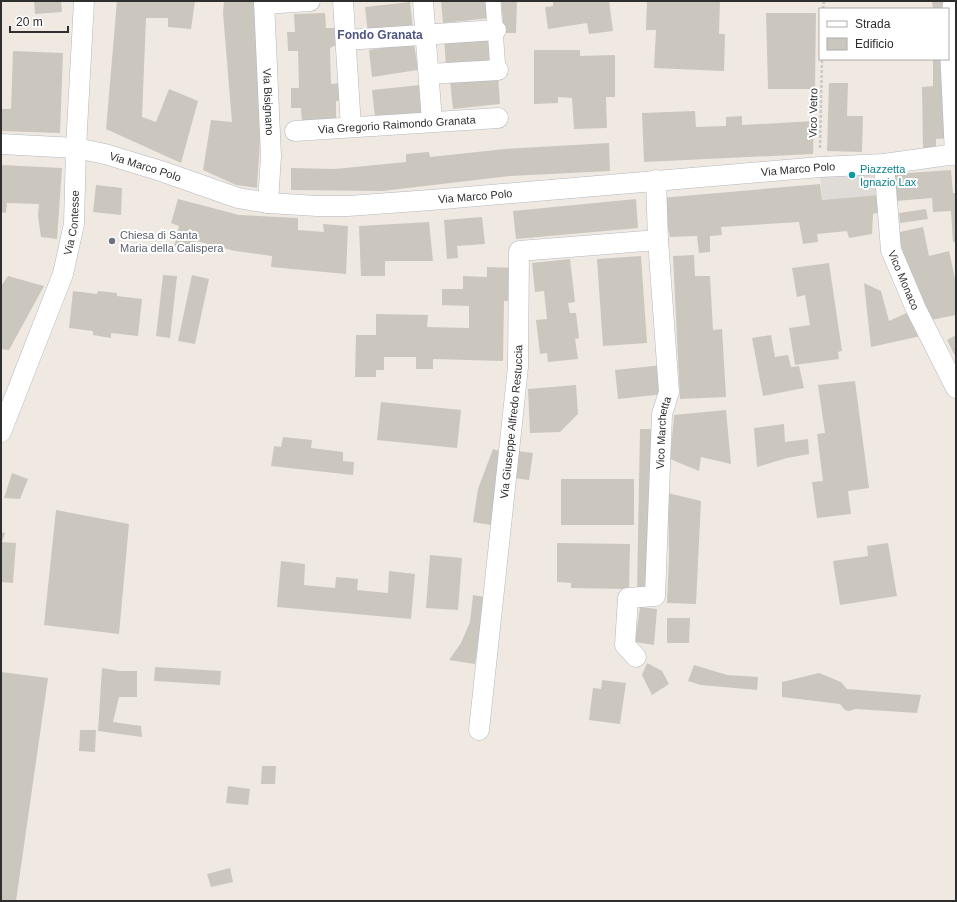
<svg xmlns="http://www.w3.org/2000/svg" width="957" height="902" font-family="Helvetica,sans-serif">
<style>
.plaza{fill:#dfdcd8}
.building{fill:#cbc7bf}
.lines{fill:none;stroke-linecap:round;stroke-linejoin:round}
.pedestrian-casing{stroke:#b4b7c1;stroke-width:16}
.minor-casing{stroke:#b4b7c1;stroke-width:21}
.path{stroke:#c9c9c9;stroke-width:2.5;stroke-dasharray:3 2;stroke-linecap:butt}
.pedestrian{stroke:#fff;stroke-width:15}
.minor{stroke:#fff;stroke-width:20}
.culture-dot{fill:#0f9aa8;stroke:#fff;stroke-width:1.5}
.worship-dot{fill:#6b7280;stroke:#fff;stroke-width:1.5}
.labels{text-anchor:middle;stroke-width:4;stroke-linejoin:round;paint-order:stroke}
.street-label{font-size:11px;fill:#2e2e2e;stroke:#fff}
.culture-label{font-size:11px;fill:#0d838f;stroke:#fff;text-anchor:start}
.worship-label{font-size:11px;fill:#5b616d;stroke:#fff;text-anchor:start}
.neighbourhood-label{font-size:12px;font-weight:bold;fill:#4d5680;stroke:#fff}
</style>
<rect width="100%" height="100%" fill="#efe9e1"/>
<path class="plaza" d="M 884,164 L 887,195 L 822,200 L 820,167 Z"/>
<path class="building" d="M 34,1 L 61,1 L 62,12 L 35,14 Z
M 117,1 L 195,1 L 191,29 L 168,27 L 168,18 L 146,18 L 142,117 L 156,122 L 169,89 L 198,101 L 181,163 L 106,129 Z
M 224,1 L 257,1 L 261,124 L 257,188 L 236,185 L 203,170 L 211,120 L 232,122 L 223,13 Z
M 441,1 L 488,1 L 490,18 L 443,23 Z
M 501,1 L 517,1 L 516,33 L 504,33 Z
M 553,1 L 609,1 L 613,31 L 589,34 L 587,23 L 548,29 L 545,7 L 553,6 Z
M 647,1 L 720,1 L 719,34 L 725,34 L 724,71 L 654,68 L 656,30 L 646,30 Z
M 932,1 L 948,1 L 947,9 L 933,9 Z
M 410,2 L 413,29 L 368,34 L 365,7 Z
M 325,13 L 326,28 L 335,28 L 336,45 L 330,48 L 331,84 L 341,83 L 342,101 L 336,101 L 336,122 L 302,123 L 301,108 L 291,108 L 291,88 L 299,88 L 298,51 L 288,51 L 287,32 L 295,32 L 294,14 Z
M 766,13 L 816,13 L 815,89 L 768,89 Z
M 492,36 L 494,62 L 446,66 L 444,39 Z
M 414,43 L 418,70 L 372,77 L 369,50 Z
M 534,50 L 580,50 L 580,56 L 615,55 L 615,97 L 606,97 L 607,128 L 574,129 L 572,98 L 558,97 L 558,103 L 534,104 Z
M 13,51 L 63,53 L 60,133 L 1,131 L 1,109 L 11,109 Z
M 933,59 L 944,59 L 951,138 L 936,139 L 936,148 L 923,149 L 922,87 L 933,86 Z
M 498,76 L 500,104 L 453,109 L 450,81 Z
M 829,83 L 848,83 L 847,116 L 863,116 L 862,152 L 827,151 Z
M 420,85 L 423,113 L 375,117 L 372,90 Z
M 695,111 L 696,127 L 726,126 L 726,117 L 742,116 L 742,125 L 814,121 L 813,154 L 644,162 L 642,113 Z
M 609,143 L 610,171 L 511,176 L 382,191 L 291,190 L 291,168 L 335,169 L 406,162 L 406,154 L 429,152 L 430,157 L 505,149 Z
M 1,165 L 62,168 L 57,239 L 41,237 L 38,216 L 39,204 L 7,203 L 6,213 L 1,212 Z
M 951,170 L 953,193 L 956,193 L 956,242 L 953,242 L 951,211 L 933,212 L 932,198 L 896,201 L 894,174 Z
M 820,184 L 822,200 L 880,195 L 883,211 L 873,214 L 872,234 L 849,238 L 847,231 L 817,234 L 818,242 L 803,244 L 799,222 L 721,227 L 722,235 L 710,236 L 710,252 L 699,253 L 697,236 L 670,237 L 660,198 Z
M 96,185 L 122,188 L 121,215 L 93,212 Z
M 178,199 L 239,215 L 298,218 L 298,230 L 324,232 L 323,224 L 348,226 L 346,274 L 271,267 L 272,256 L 235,251 L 196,241 L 194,251 L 174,247 L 179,226 L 171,223 Z
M 636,199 L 638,228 L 516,239 L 513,211 Z
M 926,209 L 928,219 L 900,223 L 899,213 Z
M 482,217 L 485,244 L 457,246 L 458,258 L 447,259 L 444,220 Z
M 429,222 L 433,261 L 385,261 L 385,276 L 361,276 L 359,226 Z
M 923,227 L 929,256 L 949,251 L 956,283 L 956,315 L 931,320 L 895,233 Z
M 694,255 L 695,276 L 710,276 L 713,330 L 722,329 L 726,397 L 680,399 L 673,256 Z
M 641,256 L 647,343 L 603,346 L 597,259 Z
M 570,259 L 575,302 L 568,303 L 570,313 L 576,313 L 579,338 L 575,339 L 578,359 L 548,362 L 547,353 L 540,354 L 536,320 L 547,319 L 544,291 L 535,292 L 532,263 Z
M 829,263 L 842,351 L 838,352 L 839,359 L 795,365 L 789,328 L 810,325 L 805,295 L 797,297 L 792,268 Z
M 487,267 L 515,268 L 514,301 L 504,301 L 503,361 L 433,359 L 433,369 L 416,369 L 416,357 L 384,357 L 384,370 L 376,370 L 376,377 L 355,377 L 356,335 L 376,335 L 376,314 L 428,315 L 427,327 L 469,328 L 469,306 L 442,305 L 442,289 L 463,289 L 463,276 L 487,277 Z
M 163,275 L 177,276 L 170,338 L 156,336 Z
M 192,275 L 209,279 L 195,344 L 178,341 Z
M 8,276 L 44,286 L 9,350 L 1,349 L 1,286 Z
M 864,283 L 881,291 L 889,321 L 909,312 L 921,336 L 871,347 Z
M 73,291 L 97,294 L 98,291 L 117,293 L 117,296 L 142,299 L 138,336 L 111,333 L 111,338 L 93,335 L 93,331 L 69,328 Z
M 771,335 L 775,357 L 788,355 L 791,367 L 799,366 L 804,388 L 763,396 L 752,338 Z
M 956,335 L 956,358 L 947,340 Z
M 663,365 L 664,394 L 618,399 L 615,370 Z
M 855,381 L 869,488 L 848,491 L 851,514 L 817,518 L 812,482 L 823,481 L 817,434 L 825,433 L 818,385 Z
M 576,385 L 578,414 L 560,432 L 530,433 L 528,389 Z
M 381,402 L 461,410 L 457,448 L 377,440 Z
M 726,410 L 731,464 L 701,457 L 699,471 L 670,459 L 674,415 Z
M 784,424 L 785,442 L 808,439 L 809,454 L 787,458 L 757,467 L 754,428 Z
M 640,429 L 659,429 L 654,592 L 637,592 Z
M 283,437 L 312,440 L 311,448 L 343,452 L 343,461 L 354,462 L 353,475 L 271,466 L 274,446 L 281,447 Z
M 493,449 L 505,453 L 491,525 L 473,522 L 478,489 Z
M 518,451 L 533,453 L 529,480 L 514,478 Z
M 12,473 L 28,479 L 20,499 L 4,498 Z
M 561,479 L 634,479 L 634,525 L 561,525 Z
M 668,493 L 701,501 L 696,604 L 667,603 L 669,556 Z
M 56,510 L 129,524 L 119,634 L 44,625 Z
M 1,532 L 5,533 L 2,542 L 16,543 L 13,583 L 1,582 Z
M 557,543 L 630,544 L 629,589 L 571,588 L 571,583 L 557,582 Z
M 888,543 L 897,596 L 840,605 L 833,561 L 868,556 L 867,546 Z
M 430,555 L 462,558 L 458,610 L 426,608 Z
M 281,561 L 305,564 L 304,585 L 335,588 L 336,577 L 358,579 L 357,590 L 388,593 L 389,571 L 415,574 L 411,619 L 277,607 Z
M 473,595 L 485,597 L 475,664 L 449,660 L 461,643 L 470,622 Z
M 640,607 L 657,609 L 654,645 L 635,642 Z
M 667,618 L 690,618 L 689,643 L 667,643 Z
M 647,663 L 662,671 L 669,684 L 652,695 L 642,675 Z
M 694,665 L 727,675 L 758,677 L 757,690 L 701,685 L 688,681 Z
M 155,667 L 221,671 L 220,685 L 154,681 Z
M 102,668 L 119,671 L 137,671 L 137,697 L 119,697 L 113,722 L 141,726 L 142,737 L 98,731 Z
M 1,672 L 48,678 L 16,901 L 1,901 Z
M 819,673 L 841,682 L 847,689 L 921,695 L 917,713 L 856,709 L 849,711 L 845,710 L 840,704 L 782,697 L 782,682 Z
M 602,680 L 626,683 L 620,724 L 589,720 L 593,688 L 601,689 Z
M 80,730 L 96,730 L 95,752 L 79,751 Z
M 262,766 L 276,766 L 275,784 L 261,784 Z
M 228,786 L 250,789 L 248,805 L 226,803 Z
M 230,868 L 233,882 L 211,887 L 207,874 Z"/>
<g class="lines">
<g class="pedestrian-casing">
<path id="pedestrian" d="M 493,1 L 498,70"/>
</g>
<g class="minor-casing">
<g id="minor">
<path id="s1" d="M 264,1 L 271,156 L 268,203"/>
<path d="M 343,1 L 351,127"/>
<path d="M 423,1 L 432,122"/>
<path d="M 953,1 L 950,49 L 955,155"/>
<path d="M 264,4 L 310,1"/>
<path d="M 346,40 L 496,30"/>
<path d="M 429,74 L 498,70"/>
<path id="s2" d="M 295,131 L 498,118"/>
<path id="s3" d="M 1,144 L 76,148 L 105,154 L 161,171 L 238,198 L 268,203 L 317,206 L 348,206 L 431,200 L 820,167 L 884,164 L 956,154"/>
<path id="s4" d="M 884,164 L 891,250 L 916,309 L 956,388"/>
<path id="s5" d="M 1,432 L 63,274 L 74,224 L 76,148 L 84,1"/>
<path id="s6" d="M 636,657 L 625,645 L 628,598 L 655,596 L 662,414 L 669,392 L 658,240 L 656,180"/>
<path id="s7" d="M 479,730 L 518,367 L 519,251 L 658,240"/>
</g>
</g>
<path class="path" d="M 823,9 L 824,1
M 820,148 L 822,59"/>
<use href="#pedestrian" class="pedestrian"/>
<use href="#minor" class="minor"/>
</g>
<circle class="culture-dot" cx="852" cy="175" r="4"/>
<circle class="worship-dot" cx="112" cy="241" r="4"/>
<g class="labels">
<g class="street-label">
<text dy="4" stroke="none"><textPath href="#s1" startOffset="101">Via Bisignano</textPath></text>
<text transform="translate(813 113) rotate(-89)" y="4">Vico Vetro</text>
<text dy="4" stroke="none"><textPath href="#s2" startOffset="102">Via Gregorio Raimondo Granata</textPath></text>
<text dy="4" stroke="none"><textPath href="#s3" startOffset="147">Via Marco Polo</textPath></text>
<text dy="4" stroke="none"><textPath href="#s3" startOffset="807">Via Marco Polo</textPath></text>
<text dy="4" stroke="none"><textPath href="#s3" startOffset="483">Via Marco Polo</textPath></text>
<text dy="4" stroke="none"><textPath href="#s5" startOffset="222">Via Contesse</textPath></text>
<text dy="4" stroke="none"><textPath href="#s4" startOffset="119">Vico Monaco</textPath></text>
<text dy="4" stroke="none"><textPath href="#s7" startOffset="310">Via Giuseppe Alfredo Restuccia</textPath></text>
<text dy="4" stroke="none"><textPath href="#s6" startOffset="254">Vico Marchetta</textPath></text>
</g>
<g class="culture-label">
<text x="860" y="173">Piazzetta<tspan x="860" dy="13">Ignazio Lax</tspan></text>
</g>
<g class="worship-label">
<text x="120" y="239">Chiesa di Santa<tspan x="120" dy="13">Maria della Calispera</tspan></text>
</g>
<g class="neighbourhood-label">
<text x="380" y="39">Fondo Granata</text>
</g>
</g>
<rect width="957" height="902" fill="none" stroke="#2e2e2e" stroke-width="4"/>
<rect x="819" y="8" width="130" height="52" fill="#ffffff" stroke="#ababab"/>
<rect x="827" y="21" width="20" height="6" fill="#ffffff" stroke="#ababab"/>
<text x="855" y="28" font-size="12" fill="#2e2e2e">Strada</text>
<rect x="827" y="38" width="20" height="12" fill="#cbc7bf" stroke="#ababab"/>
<text x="855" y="48" font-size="12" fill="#2e2e2e">Edificio</text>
<path d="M10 26v6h58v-6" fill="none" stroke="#2e2e2e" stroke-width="2"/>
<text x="16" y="26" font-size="12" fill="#2e2e2e" stroke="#ffffff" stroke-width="3" paint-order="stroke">20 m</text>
</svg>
